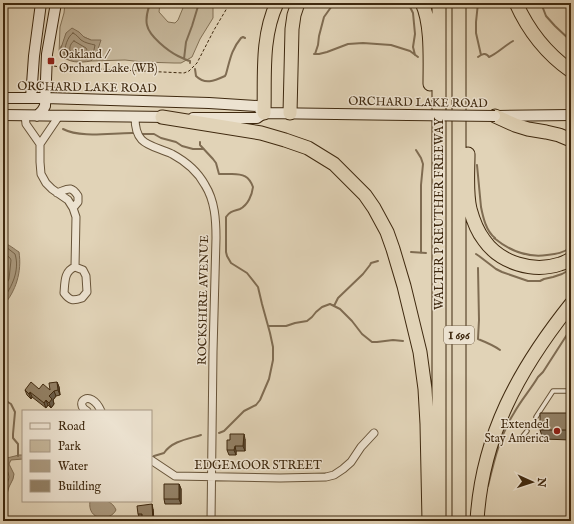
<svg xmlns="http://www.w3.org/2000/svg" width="574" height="524" font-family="'IM FELL English',serif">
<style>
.green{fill:#c5b69a;stroke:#827054}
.water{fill:#aa997e;stroke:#7f6c52}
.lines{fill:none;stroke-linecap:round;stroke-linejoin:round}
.shore{stroke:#746146;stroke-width:1}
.stream{stroke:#7f6c52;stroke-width:2}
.lane-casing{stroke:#685439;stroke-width:5.5}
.street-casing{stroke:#685439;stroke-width:9}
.secondary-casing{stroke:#3f290f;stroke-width:12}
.highway-casing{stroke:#3f290f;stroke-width:15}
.path{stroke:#3f290f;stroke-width:1;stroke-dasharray:3 2;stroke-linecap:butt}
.lane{stroke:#ece2d0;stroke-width:3.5}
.street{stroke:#ece2d0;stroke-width:7}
.secondary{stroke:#ece2d0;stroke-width:10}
.highway{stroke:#e1d3b7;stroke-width:13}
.secondary-bridge-casing{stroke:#3f290f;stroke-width:12;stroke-linecap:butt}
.secondary-bridge{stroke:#ece2d0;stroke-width:10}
.wall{fill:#7e6f58;stroke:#3f290f}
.shaded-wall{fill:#675a47;stroke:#3f290f}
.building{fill:#938166;stroke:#3f290f}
.poi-dot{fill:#8f2418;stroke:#ece2d0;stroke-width:1.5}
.labels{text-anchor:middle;stroke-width:3;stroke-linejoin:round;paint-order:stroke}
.shield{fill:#ece2d0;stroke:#736049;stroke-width:1}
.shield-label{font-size:11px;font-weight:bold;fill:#3f290f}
.poi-label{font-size:12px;fill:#3f290f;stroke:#ece2d0;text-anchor:start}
.street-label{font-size:12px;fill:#3f290f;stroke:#ece2d0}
</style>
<rect width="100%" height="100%" fill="#e1d3b7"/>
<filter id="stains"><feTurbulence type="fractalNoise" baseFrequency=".005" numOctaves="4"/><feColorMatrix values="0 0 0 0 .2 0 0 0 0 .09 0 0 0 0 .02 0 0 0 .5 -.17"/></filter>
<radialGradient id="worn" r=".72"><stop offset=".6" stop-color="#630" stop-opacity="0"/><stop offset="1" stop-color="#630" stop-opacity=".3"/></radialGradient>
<path class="green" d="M 65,3 L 160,3 L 159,12 L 168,22 L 175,23 L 178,20 L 185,3 L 213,3 L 213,18 L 200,39 L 192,57 L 181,63 L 174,63 L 143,62 L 125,60 L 91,61 L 98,52 L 91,40 L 84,37 L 79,32 L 61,46 L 59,54 L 60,27 L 64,13 Z"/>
<path class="water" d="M 72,28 L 79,32 L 84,37 L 91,40 L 101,40 L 97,52 L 91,61 C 80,63 68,63 59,54 L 66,33 Z
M 3,243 C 9,244 14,249 19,252 C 22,272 16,291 3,306 Z
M 19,455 L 23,455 L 23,459 L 11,460 L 9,464 L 14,474 L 13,479 L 9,487 L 3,508 C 3,502 2,494 4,489 C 5,484 9,482 9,477 C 9,471 4,468 4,462 L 7,458 Z
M 90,501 C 101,501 111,498 116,510 C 110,522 87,521 90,501 Z"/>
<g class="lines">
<path class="shore" d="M 73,33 C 77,35 78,37 81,40 C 85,43 91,44 95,45 L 94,50 L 88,57 C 80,59 72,58 64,54 C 65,47 67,37 73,33 Z
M 74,41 L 86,48 L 87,50 L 86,52 L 81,53 L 70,51 C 69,48 71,42 74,41 Z
M 3,247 L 6,247 L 15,254 C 20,270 12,287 3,299
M 3,252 L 10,258 L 11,260 L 9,279 L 3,290"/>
<path class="stream" d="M 150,3 C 148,10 145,17 147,25 C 149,36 168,51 178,56 C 182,58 186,60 190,61 L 190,63
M 408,3 L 413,13 L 415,34 L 413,47 L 415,55
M 478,3 L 476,22 L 476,33 L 481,55
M 541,3 L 546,16 L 555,26 L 571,41
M 314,54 L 319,54 L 327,52 L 348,44 L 363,43 L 391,45 L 410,51 L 418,57
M 315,54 L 318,45 L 319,36 L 324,17 L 334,3
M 478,57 C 482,54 486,52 489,57 C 498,53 504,46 513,41
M 184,59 L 186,42 L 192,26 L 199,3
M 195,69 L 196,76 C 205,85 214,81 225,76 L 226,74 C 230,60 231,50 241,38 L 243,37 L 245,38
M 63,129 C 82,139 115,132 136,133
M 140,134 L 154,134 L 161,138 L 176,142 L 182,146 L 193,149 L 204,149
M 200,142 L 200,145 L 213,159 L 216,163 L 219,174 C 224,174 228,174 232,174 C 243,174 249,176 253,187 C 252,195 248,205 240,209 C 234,211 230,211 226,217 L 226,252 L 227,256 L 231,263 L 247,273 L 258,287 L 262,304 L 270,333 L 273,347 L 273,360 L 269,379 L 260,400 L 256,405 L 244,411 L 224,431 L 219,433
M 416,150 L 421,158 L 423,164 L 421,185 L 421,253
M 477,165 L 481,207 C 483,217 486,231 495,238 L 494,238 C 510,251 527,258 547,255 C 556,254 564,253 571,247
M 411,252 L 426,253
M 476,254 L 479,256 L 496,269 L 502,272 L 528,281 L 540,281 L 544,279 L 553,277 L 562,274 L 571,269
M 478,268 L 479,320 L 478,339
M 334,306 L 338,298 L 363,274 L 370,265 L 371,263 L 378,261
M 269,326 L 286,326 L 295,323 L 307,321 L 312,317 L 316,312 L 322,307 L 330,304 L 340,309 L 352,321 L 362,334 L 372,342 L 377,342 L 393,340 L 403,341
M 478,339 C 483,341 496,347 500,350
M 3,399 L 11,404 L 15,412 L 13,434 L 13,438 L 18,444 L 18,456
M 154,456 L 164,453 C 172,441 188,439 201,435
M 488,486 C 494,461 500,435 514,413 C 521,400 531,389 538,377 L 543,372 L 570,330"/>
<g class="lane-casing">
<path id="lane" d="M 536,417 L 553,391 L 571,391
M 523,436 L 527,431"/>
</g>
<g class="street-casing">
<path id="street" d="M 25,115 L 26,124 L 40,144
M 59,116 L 40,144 L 40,162 L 41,174 L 46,183 L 52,189 L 68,200 L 73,208 L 76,217 L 75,267 C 64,271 65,282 64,293 C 70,301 73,301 82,298 L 87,292 L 86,276 L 83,270 L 75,267
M 135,117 C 135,146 150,144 172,154 C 185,161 198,172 205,185 C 215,201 216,220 216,238 L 213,352 L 211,521
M 57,193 C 68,189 71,185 78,196 L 78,202 L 73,208
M 87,411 C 73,404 90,387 101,411
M 151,460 L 175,476 L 280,478 L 326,477 L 334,475 L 343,469 L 351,462 L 361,447 L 374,433"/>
</g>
<g class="secondary-casing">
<path id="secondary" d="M 3,98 L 45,98 L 209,103 L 257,106 L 264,113
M 31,98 L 34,56 L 41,3
M 3,115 L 169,117
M 37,116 L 42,111 L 45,106 L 47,54 L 56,3
M 497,116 L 571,115
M 193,118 L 257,118 L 264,113 L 408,115"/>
</g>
<g class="highway-casing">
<path id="highway" d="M 422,3 C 432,24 430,60 430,84
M 439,3 L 439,521
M 459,3 L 459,521
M 516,3 C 528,30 547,54 571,71
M 264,113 C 265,76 261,37 277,3
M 290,113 L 292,29 L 294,15 L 298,3
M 495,116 L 515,125 L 528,129 L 546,132 L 559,135 L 571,140
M 162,117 L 261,133 L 285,140 L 308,148 L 334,164 L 365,195 L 374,208 L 387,232 L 393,249 L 404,286 L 420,352 L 425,389 L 427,424 L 429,521
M 468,154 C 468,172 466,192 470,209 C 473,220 477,231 484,240 C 500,263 533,273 560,264 C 564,263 567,261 571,259
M 477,521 C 482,436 519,369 571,304"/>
</g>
<path class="path" d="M 54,66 L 71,69 L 78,68 L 184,73 L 189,71 L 197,63 L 214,30 L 230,3
M 54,87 L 62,90"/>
<use href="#lane" class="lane"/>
<use href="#street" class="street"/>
<use href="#secondary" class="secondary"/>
<use href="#highway" class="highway"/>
<g class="secondary-bridge-casing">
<path id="secondary-bridge" d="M 408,115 L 495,116"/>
</g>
<use href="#secondary-bridge" class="secondary-bridge"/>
</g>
<path class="wall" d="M 57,382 L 59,387 L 60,395 L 56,396 L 53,400 L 54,404 L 51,408 L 48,405 L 46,408 L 32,397 L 31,399 L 27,395 L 25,390 L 50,390 Z
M 571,413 L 571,440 L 543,439 L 540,430 Z
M 245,439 L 245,451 L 236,451 L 236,455 L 229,455 L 227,450 Z
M 179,484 L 181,489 L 181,504 L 165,504 L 164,499 Z
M 153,509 L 154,521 L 142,521 L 142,519 L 140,519 L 138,514 Z"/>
<path class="shaded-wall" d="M 57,382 L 59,387 L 60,395 L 58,390 Z
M 54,391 L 56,396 L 53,400 L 54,404 L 51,408 L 49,403 L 49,396 Z
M 30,392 L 32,397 L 31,399 L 29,394 Z
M 46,400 L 48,405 L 46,408 L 44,403 Z
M 244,434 L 245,439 L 245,451 L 243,446 Z
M 235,446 L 236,451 L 236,455 L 234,450 Z
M 179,484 L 181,489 L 181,504 L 179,499 Z
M 152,504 L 153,509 L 154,521 L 153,521 Z"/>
<path class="building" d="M 31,382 L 39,389 L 43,384 L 50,390 L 49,383 L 57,382 L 58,390 L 54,391 L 49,396 L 52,399 L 49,403 L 46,400 L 44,403 L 30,392 L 29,394 L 25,390 Z
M 540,413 L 571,413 L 571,430 L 540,430 Z
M 230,434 L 244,434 L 243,446 L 235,446 L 234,450 L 227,450 L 227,440 L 230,440 Z
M 164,484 L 179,484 L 179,499 L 164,499 Z
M 152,504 L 153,521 L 142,521 L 142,514 L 138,514 L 137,506 Z"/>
<g class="poi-dot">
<rect x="47" y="57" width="8" height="8" rx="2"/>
<circle cx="557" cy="431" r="4"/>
</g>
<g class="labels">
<rect class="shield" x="444" y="326" width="30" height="18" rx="3"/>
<g class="shield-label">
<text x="459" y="339">I 696</text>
</g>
<g class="poi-label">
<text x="59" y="58">Oakland /<tspan x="59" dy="14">Orchard Lake (WB)</tspan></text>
<text x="549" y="428" text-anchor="end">Extended<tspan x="549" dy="14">Stay America</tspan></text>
</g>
<g class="street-label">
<text transform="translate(87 87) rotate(1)" y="4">ORCHARD LAKE ROAD</text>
<text transform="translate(418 102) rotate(1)" y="4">ORCHARD LAKE ROAD</text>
<text transform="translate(439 214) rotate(-90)" y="4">WALTER P REUTHER FREEWAY</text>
<text transform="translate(203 300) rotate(-89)" y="4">ROCKSHIRE AVENUE</text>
<text x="258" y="469">EDGEMOOR STREET</text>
</g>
</g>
<rect width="574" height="524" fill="none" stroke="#e1d3b7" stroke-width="16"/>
<rect x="4" y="4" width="566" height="516" fill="none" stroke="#3f290f" stroke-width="2"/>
<rect x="8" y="8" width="558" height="508" fill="none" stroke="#3f290f"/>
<rect x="22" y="410" width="130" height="92" fill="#ece2d0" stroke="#a79883"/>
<rect x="30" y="423" width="20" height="6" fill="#ece2d0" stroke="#a79883"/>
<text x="58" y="430" font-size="12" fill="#3f290f">Road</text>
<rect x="30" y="440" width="20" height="12" fill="#c5b69a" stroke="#a79883"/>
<text x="58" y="450" font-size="12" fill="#3f290f">Park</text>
<rect x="30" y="460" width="20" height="12" fill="#aa997e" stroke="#a79883"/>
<text x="58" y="470" font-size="12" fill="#3f290f">Water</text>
<rect x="30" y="480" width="20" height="12" fill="#938166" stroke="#a79883"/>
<text x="58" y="490" font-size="12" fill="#3f290f">Building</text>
<g transform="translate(532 482) rotate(93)" stroke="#ece2d0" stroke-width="3" paint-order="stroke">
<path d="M0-3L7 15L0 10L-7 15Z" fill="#3f290f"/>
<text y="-6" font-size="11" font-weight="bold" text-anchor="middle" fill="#3f290f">N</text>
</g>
<rect width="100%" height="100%" filter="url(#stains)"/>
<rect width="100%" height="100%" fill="url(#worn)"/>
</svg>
